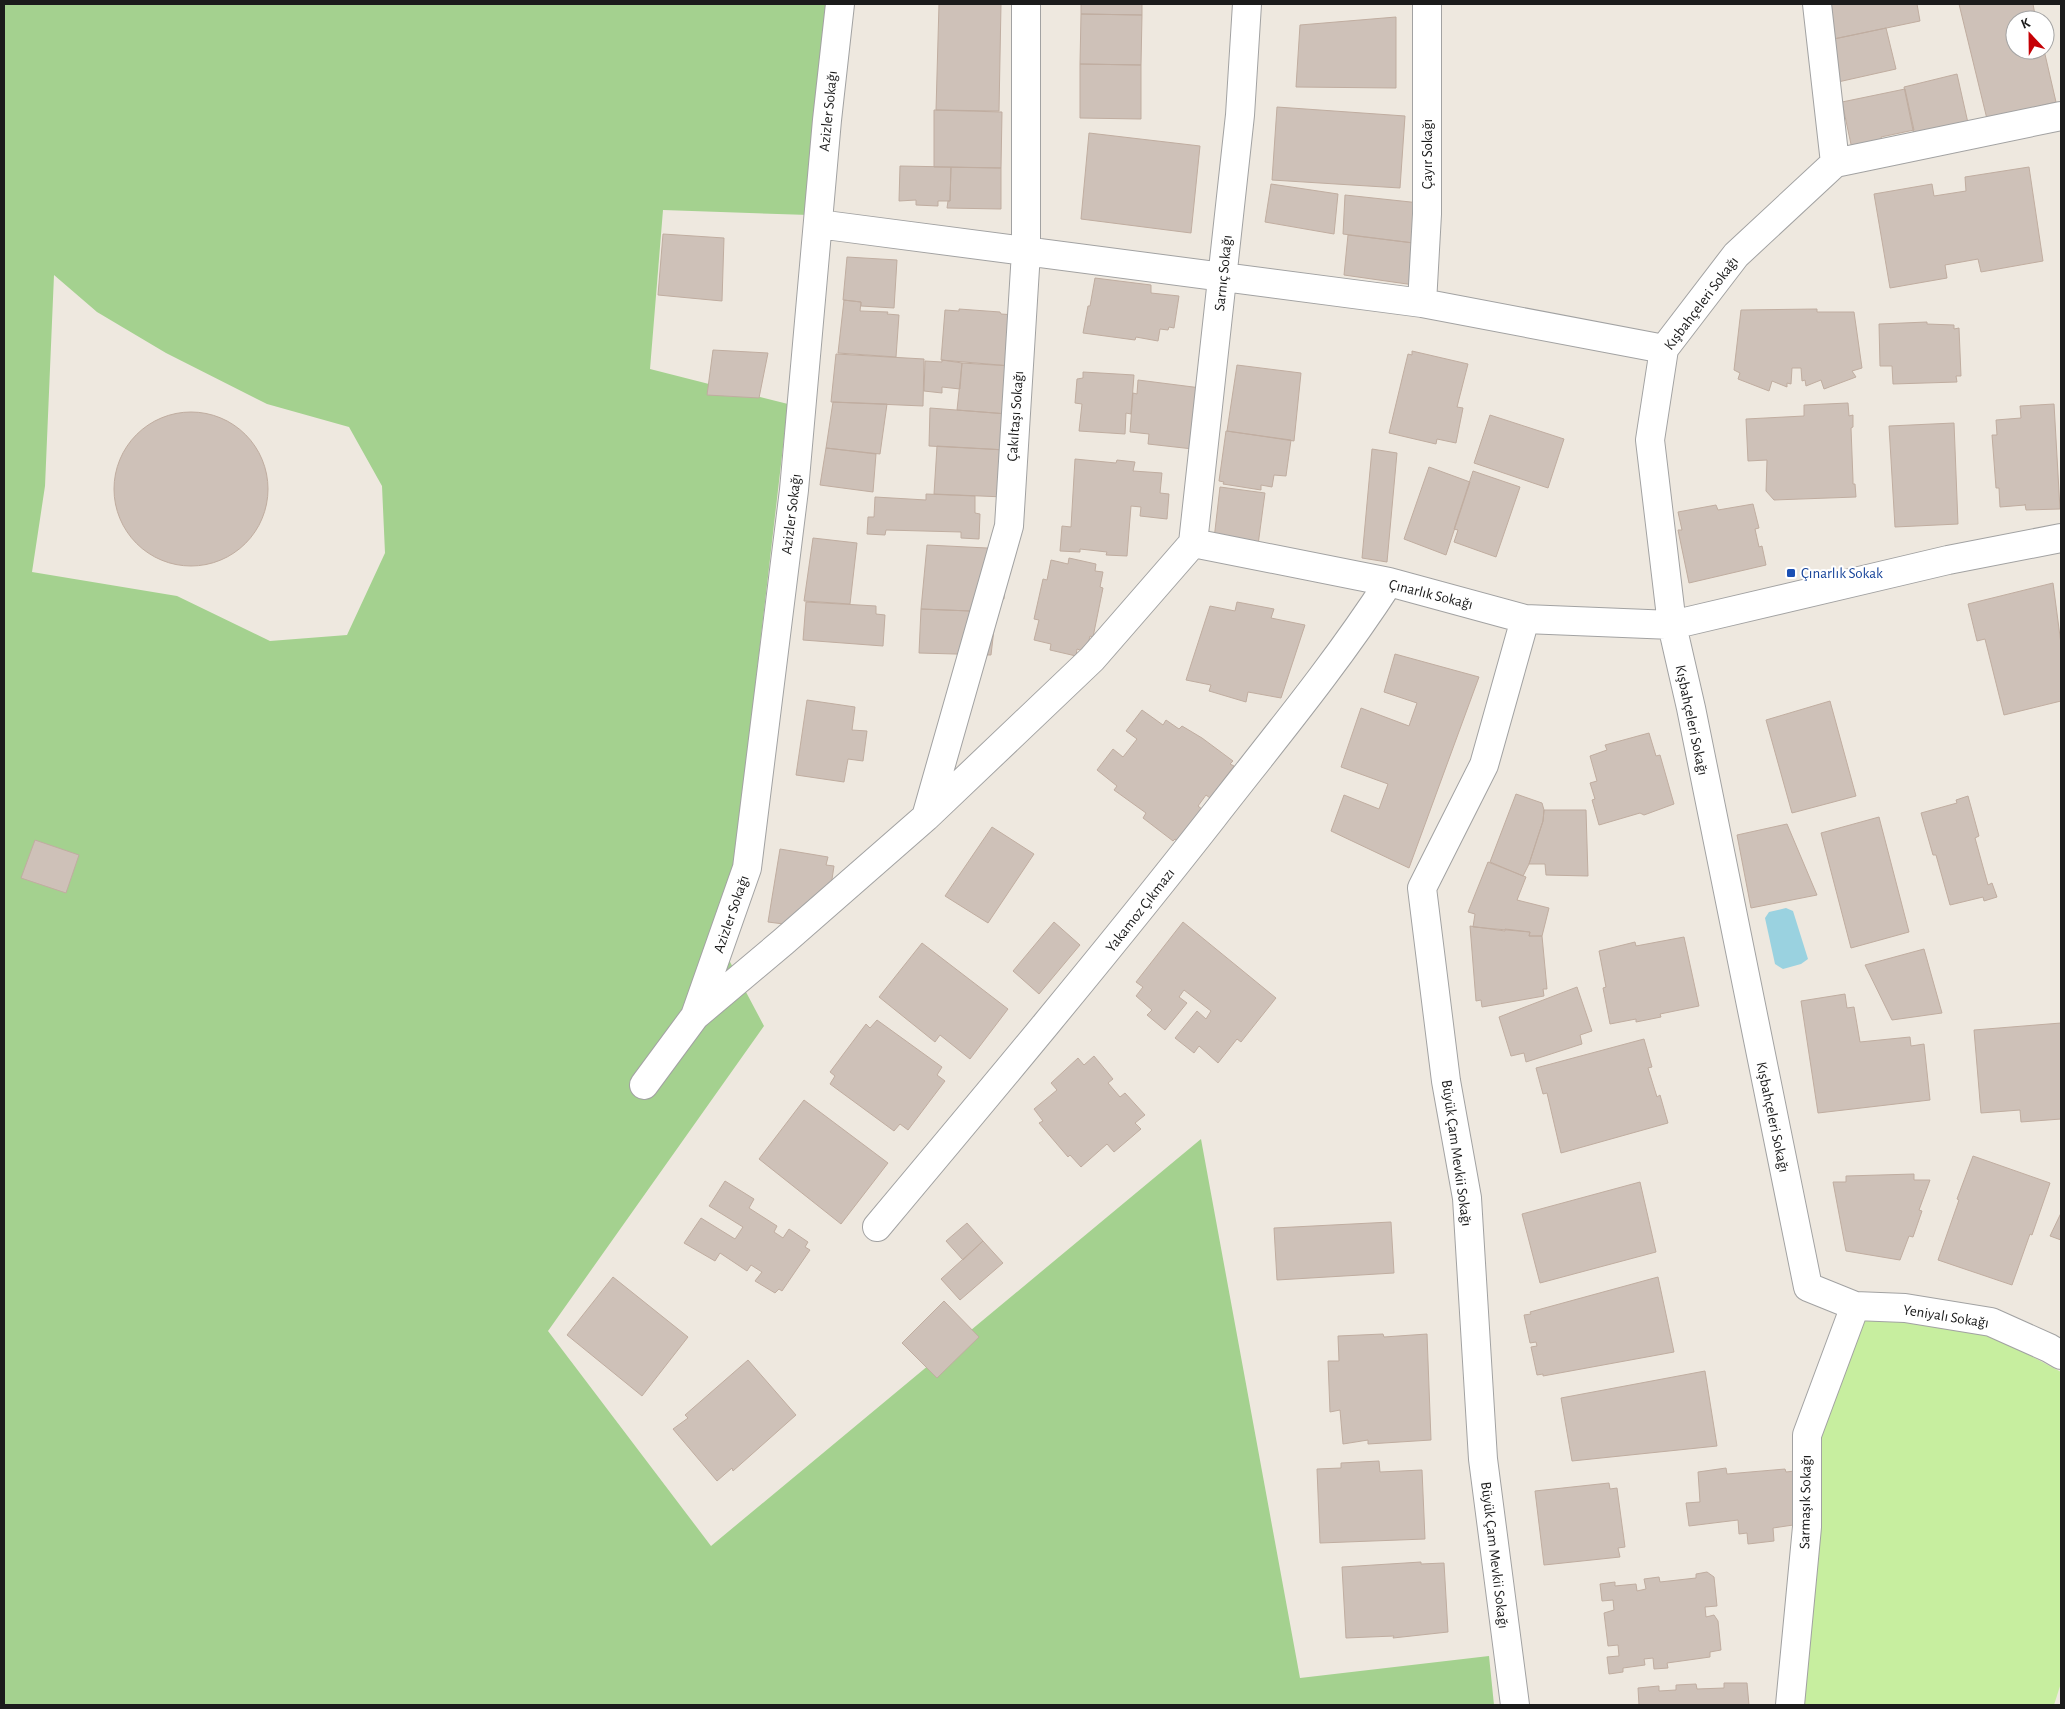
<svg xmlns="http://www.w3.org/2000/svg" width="2065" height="1709" font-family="'Alegreya Sans',sans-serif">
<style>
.grass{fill:#c7ee9f}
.forest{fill:#a4d18f;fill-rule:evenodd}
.water{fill:#9ad2e0}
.building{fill:#cec1b8;stroke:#c0ada0}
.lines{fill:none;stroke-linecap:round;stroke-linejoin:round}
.minor-casing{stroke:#a2a2a2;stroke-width:30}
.minor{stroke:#fff;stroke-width:28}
.transit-dot{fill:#1a4fb4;stroke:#fff;stroke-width:2}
.labels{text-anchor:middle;stroke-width:4;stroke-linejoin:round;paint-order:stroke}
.street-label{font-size:15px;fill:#1b1b1b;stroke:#fff}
.transit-label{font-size:15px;fill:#164399;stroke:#fff;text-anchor:start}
</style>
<rect width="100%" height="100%" fill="#eee8df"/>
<path class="grass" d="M 1862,1317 L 1983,1330 L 2061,1372 L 2061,1683 L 2054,1705 L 1796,1705 L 1819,1433 Z"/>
<path class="forest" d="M 4,4 L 829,4 L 809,215 L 663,210 L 650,369 L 788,404 L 735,860 L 709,940 L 729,960 L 764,1026 L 548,1331 L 711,1546 L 1201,1139 L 1300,1678 L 1489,1656 L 1494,1705 L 4,1705 ZM 54,275 L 97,312 L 166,353 L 267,404 L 349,427 L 382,486 L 385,553 L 347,635 L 270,641 L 177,596 L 32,572 L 45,486 Z"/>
<path class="water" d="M 1786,908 L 1793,911 L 1808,959 L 1801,964 L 1783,969 L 1775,964 L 1765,918 L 1769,912 Z"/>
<path class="building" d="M 939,4 L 1001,4 L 999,111 L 936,110 Z
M 1081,4 L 1142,4 L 1142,15 L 1081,14 Z
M 1821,4 L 1917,4 L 1920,21 L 1829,40 Z
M 1959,4 L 2033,4 L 2036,20 L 2015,20 L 2015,50 L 2044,50 L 2056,102 L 1987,119 Z
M 1081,14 L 1142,15 L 1141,65 L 1080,64 Z
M 1396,17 L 1396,88 L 1296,87 L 1300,25 Z
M 1886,28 L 1896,69 L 1838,82 L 1829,40 Z
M 1080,64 L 1141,65 L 1141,119 L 1080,118 Z
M 1957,74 L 1968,123 L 1914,135 L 1904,87 Z
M 1905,89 L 1914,130 L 1881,137 L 1883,142 L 1852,149 L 1842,102 Z
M 1277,107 L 1405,116 L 1400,188 L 1272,180 Z
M 934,110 L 1002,112 L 1001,168 L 934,167 Z
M 1089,133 L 1200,146 L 1191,233 L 1081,219 Z
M 900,166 L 951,167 L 950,201 L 938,201 L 938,206 L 916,205 L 916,200 L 899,201 Z
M 951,167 L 1001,168 L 1001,209 L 947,208 L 948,201 L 950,201 Z
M 2029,167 L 2043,261 L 1981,272 L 1978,259 L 1945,265 L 1947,278 L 1890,288 L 1874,194 L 1932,184 L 1934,196 L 1966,191 L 1965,177 Z
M 1271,184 L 1338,194 L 1334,234 L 1265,222 Z
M 1345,195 L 1420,203 L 1421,244 L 1343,234 Z
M 663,234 L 724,238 L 722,301 L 658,295 Z
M 1348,235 L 1422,244 L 1421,286 L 1344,275 Z
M 847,257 L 897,260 L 894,308 L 861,306 L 861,302 L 843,300 Z
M 1095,278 L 1151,285 L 1151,293 L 1179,296 L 1174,328 L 1169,327 L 1168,330 L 1160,329 L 1158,341 L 1136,337 L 1135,340 L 1083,333 L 1088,306 L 1090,306 Z
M 844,300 L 861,302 L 860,311 L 888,312 L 887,314 L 899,315 L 896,357 L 838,353 Z
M 959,309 L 1000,312 L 1001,314 L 1015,315 L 1011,366 L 941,360 L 945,310 L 959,311 Z
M 1817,309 L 1817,312 L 1854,312 L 1862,368 L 1852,371 L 1856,377 L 1824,389 L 1821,380 L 1806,386 L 1805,380 L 1802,381 L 1801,368 L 1792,368 L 1791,384 L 1787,383 L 1787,387 L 1772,381 L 1769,391 L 1738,379 L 1740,373 L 1734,370 L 1741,310 Z
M 1927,322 L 1927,324 L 1954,325 L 1954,329 L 1959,328 L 1961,376 L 1956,376 L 1957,382 L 1893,384 L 1892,366 L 1880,366 L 1879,324 Z
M 713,350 L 768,353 L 759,398 L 707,395 Z
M 1412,351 L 1468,364 L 1457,407 L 1463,408 L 1456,443 L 1437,439 L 1436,444 L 1389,433 L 1408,354 L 1412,355 Z
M 836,354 L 924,359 L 923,406 L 831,402 Z
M 942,360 L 962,363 L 960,389 L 942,387 L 942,393 L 924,391 L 925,361 L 942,362 Z
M 962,363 L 1011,366 L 1007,414 L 957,410 Z
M 1237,365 L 1301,373 L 1294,441 L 1227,431 Z
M 1083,372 L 1134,375 L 1131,414 L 1126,413 L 1125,434 L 1079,431 L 1082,404 L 1075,403 L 1077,379 L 1083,378 Z
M 1138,380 L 1201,388 L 1193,449 L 1148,444 L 1149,434 L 1130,432 L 1133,393 L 1137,394 Z
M 833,402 L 887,404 L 880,454 L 826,448 Z
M 1848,403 L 1849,416 L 1853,415 L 1853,427 L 1851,428 L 1853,480 L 1853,484 L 1855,484 L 1856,497 L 1774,500 L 1766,491 L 1767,460 L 1748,461 L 1746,419 L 1804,416 L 1804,405 Z
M 2054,404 L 2060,509 L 2026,510 L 2025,504 L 2025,505 L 2000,507 L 1999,488 L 1996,488 L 1992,435 L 1997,435 L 1996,420 L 2021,418 L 2020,406 Z
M 930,408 L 1008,414 L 1006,450 L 929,446 Z
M114 489a77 77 0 1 1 154 0a77 77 0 1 1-154 0Z
M 1490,415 L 1564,439 L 1548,488 L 1474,463 Z
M 1954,423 L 1958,524 L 1895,527 L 1889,426 Z
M 1226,431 L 1291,440 L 1286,476 L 1274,475 L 1272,487 L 1261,485 L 1261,490 L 1223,484 L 1224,482 L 1219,481 Z
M 937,446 L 1006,450 L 1004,497 L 934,494 Z
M 826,448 L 876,454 L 873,492 L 820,485 Z
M 1372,449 L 1397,453 L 1387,562 L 1362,558 Z
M 1075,459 L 1116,463 L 1117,460 L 1135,462 L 1133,471 L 1162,473 L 1160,493 L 1169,494 L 1167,519 L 1140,516 L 1141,507 L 1131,506 L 1127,556 L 1106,555 L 1107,552 L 1080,549 L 1080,552 L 1060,551 L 1062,526 L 1071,527 Z
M 1429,467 L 1470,482 L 1446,555 L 1404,539 Z
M 1473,471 L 1520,487 L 1496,557 L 1454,542 L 1458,530 L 1454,529 Z
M 1220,487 L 1265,493 L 1258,545 L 1214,539 Z
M 926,494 L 975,496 L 975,513 L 980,514 L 979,539 L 961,538 L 961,532 L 886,530 L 885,535 L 867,534 L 868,517 L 874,517 L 875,497 L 926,500 Z
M 1753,504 L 1759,528 L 1755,529 L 1759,547 L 1762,546 L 1766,565 L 1689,583 L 1678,530 L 1682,530 L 1678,512 L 1716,505 L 1718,510 Z
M 813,538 L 857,543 L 850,604 L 804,601 Z
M 927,545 L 1007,549 L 1004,599 L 995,599 L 994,612 L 921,609 Z
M 1069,558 L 1096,564 L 1095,571 L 1103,572 L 1100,587 L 1103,588 L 1093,637 L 1090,636 L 1086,652 L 1077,649 L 1076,656 L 1050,650 L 1051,644 L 1034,640 L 1039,620 L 1034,619 L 1043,579 L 1047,580 L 1051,560 L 1068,564 Z
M 2053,583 L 2061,644 L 2061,701 L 2004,715 L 1985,639 L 1977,641 L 1968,604 Z
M 806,602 L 876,606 L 876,614 L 885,615 L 883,646 L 803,640 Z
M 1237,602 L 1274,609 L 1271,618 L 1305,625 L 1281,698 L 1248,692 L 1246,702 L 1209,691 L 1211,685 L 1186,680 L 1210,606 L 1235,611 Z
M 921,609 L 996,612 L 991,655 L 919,653 Z
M 1395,654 L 1479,677 L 1409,868 L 1331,831 L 1344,795 L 1379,809 L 1388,784 L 1341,767 L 1361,708 L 1409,726 L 1417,703 L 1384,692 Z
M 807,700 L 855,707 L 852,730 L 867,731 L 863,761 L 848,759 L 844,782 L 796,775 Z
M 1830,701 L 1856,796 L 1792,813 L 1766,720 Z
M 1142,710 L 1163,725 L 1166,720 L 1179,729 L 1182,726 L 1202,738 L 1233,761 L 1230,764 L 1234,766 L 1210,798 L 1206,795 L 1198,806 L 1203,810 L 1178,841 L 1175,839 L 1173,841 L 1143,818 L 1146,813 L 1114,790 L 1117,786 L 1097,770 L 1113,749 L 1123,757 L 1137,739 L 1126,731 Z
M 1649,733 L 1656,756 L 1660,755 L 1674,804 L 1644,815 L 1640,813 L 1599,825 L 1592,800 L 1595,799 L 1590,783 L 1597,781 L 1590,756 L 1607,750 L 1605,745 Z
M 1516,794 L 1542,803 L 1544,810 L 1543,821 L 1529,864 L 1523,876 L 1490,862 Z
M 1968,796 L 1979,836 L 1975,838 L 1988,885 L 1992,883 L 1997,897 L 1984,901 L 1983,897 L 1950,905 L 1936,855 L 1933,855 L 1921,813 L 1957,803 L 1956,800 Z
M 1544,810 L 1586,810 L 1588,876 L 1546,875 L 1545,864 L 1529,864 L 1543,821 Z
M 1879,817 L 1909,932 L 1851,948 L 1821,833 Z
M 1787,824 L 1817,895 L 1751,908 L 1737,835 Z
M 992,827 L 1034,854 L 988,923 L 945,896 Z
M 35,840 L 79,855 L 66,893 L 21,878 Z
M 780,849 L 828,857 L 826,865 L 834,866 L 826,919 L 815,928 L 768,922 Z
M 1488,862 L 1526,877 L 1517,900 L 1549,908 L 1542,936 L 1529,936 L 1530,932 L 1473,927 L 1475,914 L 1468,912 Z
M 1054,922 L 1080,945 L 1039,994 L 1013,971 Z
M 1183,922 L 1276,998 L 1241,1042 L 1237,1039 L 1218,1063 L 1199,1046 L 1194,1053 L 1175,1038 L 1197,1011 L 1206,1019 L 1211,1011 L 1184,990 L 1179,997 L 1187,1003 L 1165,1030 L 1147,1015 L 1152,1010 L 1136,996 L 1143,987 L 1136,982 Z
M 1470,926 L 1505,931 L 1505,929 L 1530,932 L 1529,936 L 1542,936 L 1547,989 L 1543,989 L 1544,996 L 1482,1007 L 1481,1000 L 1476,1001 Z
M 1684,937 L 1699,1006 L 1660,1014 L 1661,1017 L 1636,1022 L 1636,1019 L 1610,1024 L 1603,988 L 1606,987 L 1599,951 L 1635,942 L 1636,946 Z
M 922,943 L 1008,1009 L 970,1059 L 940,1035 L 935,1042 L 879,997 Z
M 1924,949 L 1942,1013 L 1892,1020 L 1865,965 Z
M 1577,987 L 1592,1031 L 1580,1035 L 1582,1044 L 1526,1062 L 1524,1053 L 1511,1056 L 1499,1017 Z
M 1845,994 L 1847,1008 L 1854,1007 L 1860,1042 L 1910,1037 L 1911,1046 L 1924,1044 L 1930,1100 L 1818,1113 L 1801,1001 Z
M 877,1020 L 942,1067 L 937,1075 L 945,1081 L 908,1130 L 900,1124 L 894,1131 L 830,1084 L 835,1076 L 830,1072 L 866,1024 L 870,1028 Z
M 2061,1023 L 2061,1119 L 2021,1122 L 2020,1110 L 1981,1113 L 1974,1030 Z
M 1644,1039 L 1652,1067 L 1648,1068 L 1657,1097 L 1660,1095 L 1668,1123 L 1561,1153 L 1547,1093 L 1543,1094 L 1536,1068 Z
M 1094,1056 L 1113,1079 L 1108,1083 L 1120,1097 L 1125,1093 L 1145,1115 L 1135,1123 L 1141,1129 L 1114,1152 L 1107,1144 L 1081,1167 L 1070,1155 L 1068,1157 L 1039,1123 L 1043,1121 L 1034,1109 L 1057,1090 L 1051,1083 L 1078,1058 L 1084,1065 Z
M 804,1100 L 888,1163 L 841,1224 L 759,1159 Z
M 1973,1156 L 2050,1183 L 2032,1235 L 2030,1234 L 2012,1285 L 1938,1260 L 1959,1200 L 1957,1199 Z
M 1914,1174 L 1914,1180 L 1930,1180 L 1919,1210 L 1922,1211 L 1913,1237 L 1909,1236 L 1900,1260 L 1846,1251 L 1833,1182 L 1846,1182 L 1846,1176 Z
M 725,1181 L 754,1199 L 749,1208 L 777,1226 L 774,1232 L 783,1238 L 789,1229 L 808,1242 L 805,1247 L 810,1250 L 782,1291 L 779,1289 L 775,1293 L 755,1281 L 762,1272 L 751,1265 L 747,1271 L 720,1253 L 715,1261 L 684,1243 L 701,1218 L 735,1239 L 743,1227 L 709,1206 Z
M 1640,1182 L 1656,1252 L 1540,1283 L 1522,1214 Z
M 2061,1213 L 2061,1240 L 2050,1236 Z
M 1391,1222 L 1394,1273 L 1277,1280 L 1274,1228 Z
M 967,1223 L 983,1241 L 963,1260 L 946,1241 Z
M 983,1241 L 1003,1263 L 960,1300 L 941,1279 Z
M 613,1277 L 688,1337 L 642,1396 L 567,1335 Z
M 1658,1277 L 1674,1352 L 1543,1376 L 1543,1374 L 1537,1375 L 1531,1347 L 1537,1346 L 1536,1342 L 1530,1343 L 1524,1315 L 1531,1314 L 1530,1312 Z
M 944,1301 L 979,1337 L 937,1378 L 902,1343 Z
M 1383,1334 L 1384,1337 L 1427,1334 L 1431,1440 L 1368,1444 L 1368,1440 L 1343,1444 L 1340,1410 L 1330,1412 L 1328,1361 L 1339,1361 L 1338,1336 Z
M 748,1360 L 796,1415 L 733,1471 L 732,1468 L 717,1481 L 673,1429 L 688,1418 L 685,1415 Z
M 1705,1371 L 1717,1446 L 1572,1461 L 1561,1398 Z
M 1379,1461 L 1380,1472 L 1422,1470 L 1425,1539 L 1320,1543 L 1317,1469 L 1341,1468 L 1341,1463 Z
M 1726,1468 L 1727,1474 L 1785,1469 L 1786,1472 L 1795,1471 L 1800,1524 L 1773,1528 L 1774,1541 L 1748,1544 L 1747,1533 L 1739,1534 L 1738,1520 L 1689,1526 L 1686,1503 L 1700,1502 L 1698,1472 Z
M 1609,1483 L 1610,1489 L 1617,1488 L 1625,1547 L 1618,1548 L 1620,1557 L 1544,1565 L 1535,1491 Z
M 1421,1562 L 1421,1564 L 1444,1563 L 1448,1632 L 1393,1638 L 1394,1636 L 1346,1638 L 1342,1567 Z
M 1707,1572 L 1714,1577 L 1717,1606 L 1705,1607 L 1706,1617 L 1714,1615 L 1718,1621 L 1721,1650 L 1710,1652 L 1710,1657 L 1667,1663 L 1668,1668 L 1654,1669 L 1653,1658 L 1644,1659 L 1645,1665 L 1623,1668 L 1623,1672 L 1609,1674 L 1607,1657 L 1619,1656 L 1618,1645 L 1608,1646 L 1604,1613 L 1614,1610 L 1613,1600 L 1602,1601 L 1600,1584 L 1615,1582 L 1615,1586 L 1636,1584 L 1637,1591 L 1646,1589 L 1644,1579 L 1659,1577 L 1660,1582 L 1696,1578 L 1696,1574 Z
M 1724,1683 L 1747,1683 L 1749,1705 L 1639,1705 L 1638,1688 L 1659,1686 L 1659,1691 L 1676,1690 L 1676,1685 L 1696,1684 L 1697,1689 L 1724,1688 Z"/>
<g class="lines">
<g class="minor-casing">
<path id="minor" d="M 1817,4 L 1835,163
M 1835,163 L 1736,255 L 1664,349 L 1650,440 L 1672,625 L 1691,708 L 1808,1287 L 1855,1306 L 1905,1308 L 1991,1322 L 2049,1348 L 2061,1355
M 1835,163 L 2061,116
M 818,224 L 1422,303 L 1664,349
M 1422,303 L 1427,214 L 1427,4
M 1193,543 L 1389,582 L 1525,619 L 1672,625 L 1948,560 L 2061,538
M 1193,543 L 1240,115 L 1247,4
M 926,817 L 1009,526 L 1026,252 L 1026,4
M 695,1016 L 783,942 L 926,817 L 1092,659 L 1193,543
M 644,1085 L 695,1016 L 747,868 L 794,490 L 827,120 L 840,4
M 877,1227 C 991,1091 1104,956 1213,817 C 1273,740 1336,664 1389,582
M 1515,1705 L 1483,1459 L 1467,1198 L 1446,1081 L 1422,888 L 1484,765 L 1525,619
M 1790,1705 L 1807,1527 L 1807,1435 L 1855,1306"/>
</g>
<use href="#minor" class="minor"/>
</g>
<rect class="transit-dot" x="1786" y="568" width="10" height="10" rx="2.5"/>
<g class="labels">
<g class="street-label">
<text transform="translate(828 111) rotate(-84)" y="5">Azizler Sokağı</text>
<text transform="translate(1427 154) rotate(-90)" y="5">Çayır Sokağı</text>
<text transform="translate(1223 273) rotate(-84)" y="5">Sarnıç Sokağı</text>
<text transform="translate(1701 303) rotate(-53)" y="5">Kışbahçeleri Sokağı</text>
<text transform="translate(1015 416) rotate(-86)" y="5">Çakıltaşı Sokağı</text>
<text transform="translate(791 514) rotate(-83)" y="5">Azizler Sokağı</text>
<text transform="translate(1431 594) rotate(14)" y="5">Çınarlık Sokağı</text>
<text transform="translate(1692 720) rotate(78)" y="5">Kışbahçeleri Sokağı</text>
<text transform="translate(1140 910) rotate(-52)" y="5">Yakamoz Çıkmazı</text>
<text transform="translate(731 914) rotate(-71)" y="5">Azizler Sokağı</text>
<text transform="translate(1773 1117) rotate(78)" y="5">Kışbahçeleri Sokağı</text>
<text transform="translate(1457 1153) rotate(82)" y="5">Büyük Çam Mevkii Sokağı</text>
<text transform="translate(1946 1316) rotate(9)" y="5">Yeniyalı Sokağı</text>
<text transform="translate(1805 1502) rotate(-89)" y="5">Sarmaşık Sokağı</text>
<text transform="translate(1495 1555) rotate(83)" y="5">Büyük Çam Mevkii Sokağı</text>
</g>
<g class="transit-label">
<text x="1801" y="578">Çınarlık Sokak</text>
</g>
</g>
<rect width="2065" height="1709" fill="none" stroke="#1b1b1b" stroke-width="10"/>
<g transform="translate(2030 35) rotate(338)"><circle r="24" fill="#ffffff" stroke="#a4a4a4"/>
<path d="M0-4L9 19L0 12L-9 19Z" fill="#c50005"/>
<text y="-8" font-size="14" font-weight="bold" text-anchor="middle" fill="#1b1b1b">K</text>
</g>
</svg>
